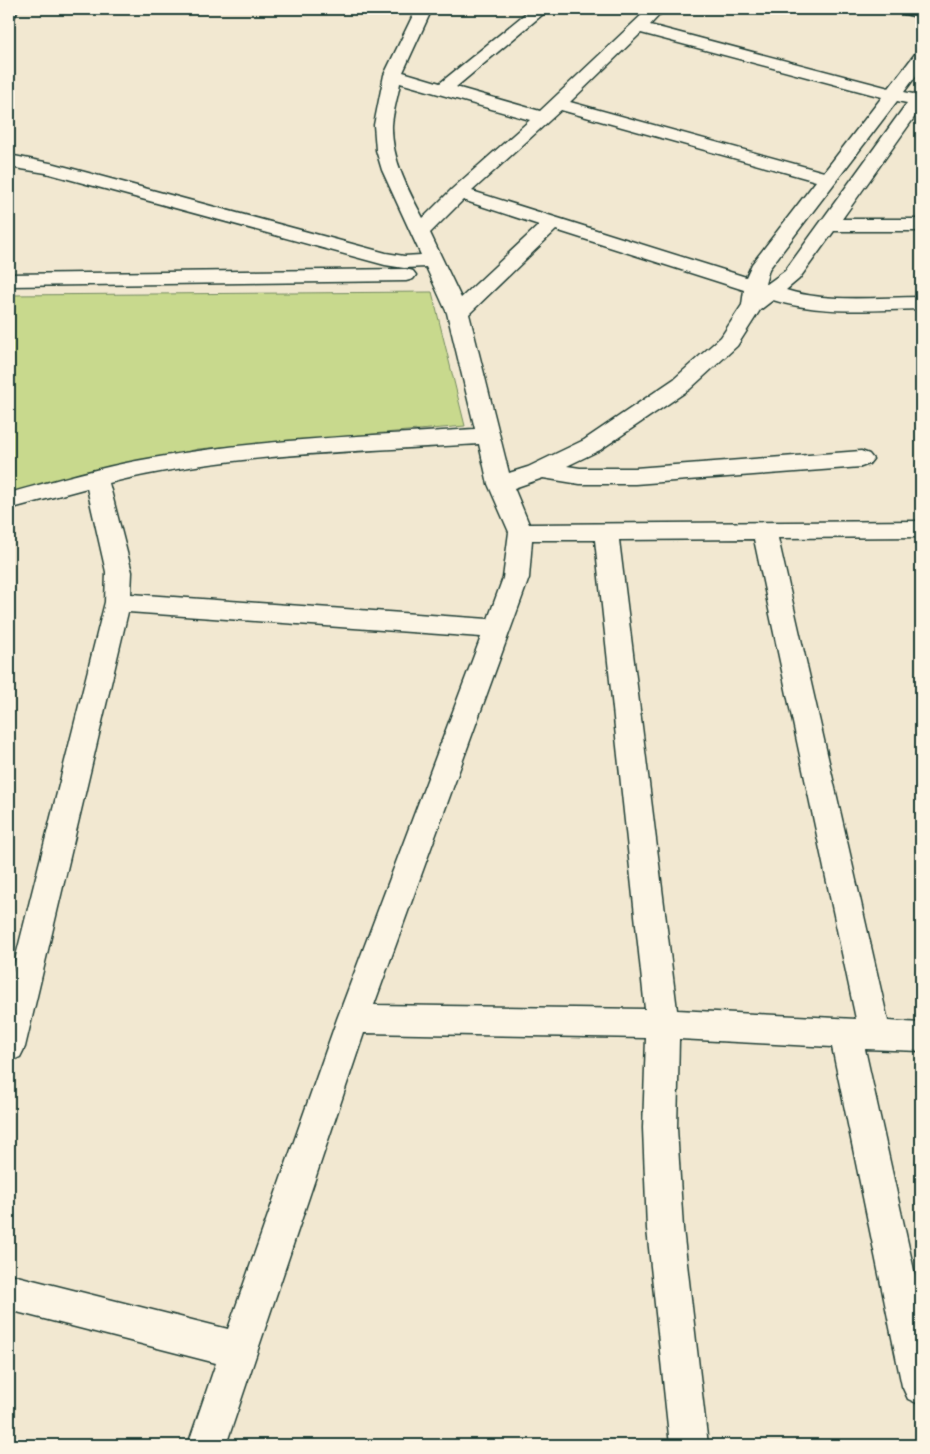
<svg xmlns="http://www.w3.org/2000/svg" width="930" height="1454" font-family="Pangolin,sans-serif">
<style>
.green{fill:#c8d98d;stroke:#748b60}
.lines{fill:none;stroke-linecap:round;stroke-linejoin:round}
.minor-casing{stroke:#1f3d34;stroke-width:3}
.minor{fill:#fcf5e5;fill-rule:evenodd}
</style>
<rect width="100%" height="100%" fill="#f2e8d1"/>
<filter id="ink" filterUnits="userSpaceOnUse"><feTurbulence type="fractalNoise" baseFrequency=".02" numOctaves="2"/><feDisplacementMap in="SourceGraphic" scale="10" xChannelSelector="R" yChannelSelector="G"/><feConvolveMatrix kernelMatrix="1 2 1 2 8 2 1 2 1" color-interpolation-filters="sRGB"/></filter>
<g filter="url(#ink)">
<path class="green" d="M 432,292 L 465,426 L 198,449 L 9,494 L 9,295 Z"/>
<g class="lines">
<g class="minor-casing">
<path id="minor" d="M 9,9 L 18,9 L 15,16 L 9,18 Z
M 416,9 L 432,9 L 403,72 L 440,83 L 531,9 L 549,9 L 456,87 L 540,111 L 648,9 L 665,9 L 650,25 L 889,88 L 915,54 L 921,53 L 921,69 L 904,92 L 913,94 L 921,91 L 921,108 L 842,219 L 921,219 L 921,231 L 834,231 L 799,279 L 786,290 C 826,303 878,297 921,297 L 921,309 C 872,310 820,315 773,300 L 760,310 L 737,346 L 690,389 L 600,450 L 567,466 L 580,468 L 635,468 L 861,451 L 869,454 L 873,459 L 869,464 L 861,467 L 635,484 L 580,484 L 543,478 L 514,488 L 529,524 L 921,521 L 921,537 L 778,538 L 888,1021 L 921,1023 L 921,1051 L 865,1049 L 921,1302 L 921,1405 L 908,1399 L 902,1386 L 832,1047 L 679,1039 L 677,1128 L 683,1229 L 708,1445 L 670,1445 L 647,1229 L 643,1128 L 646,1038 L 364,1033 L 226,1445 L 188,1445 L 216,1363 L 9,1310 L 9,1274 L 228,1329 L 337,1019 L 481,637 L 128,612 L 25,1047 L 20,1057 L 9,1062 L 9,984 L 105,602 L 106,572 L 87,488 L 9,509 L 9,493 C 57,480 104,466 153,458 C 259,439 368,436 475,429 L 447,313 L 426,267 L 404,268 L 385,265 L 46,173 L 9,167 L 9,155 L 55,164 L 386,253 L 404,256 L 421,255 L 382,170 L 376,150 L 374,125 L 384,75 ZM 641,33 L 882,97 L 824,172 L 570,102 ZM 400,83 L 530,120 L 452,189 L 423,218 C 408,190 391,158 392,125 C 393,111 398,96 400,83 ZM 897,101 L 907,103 L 785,271 L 767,284 L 765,284 L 769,269 ZM 561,110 L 816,181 L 752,264 L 746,277 L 472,191 ZM 463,200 L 539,225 L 461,298 L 430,233 ZM 556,230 L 744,290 L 742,305 L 721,337 L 674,379 L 584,440 L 528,467 L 509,473 L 469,314 ZM 479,444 L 488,484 L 509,532 L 503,578 L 488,619 L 131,594 L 132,572 L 109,483 C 229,453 355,452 479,444 ZM 754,539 L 856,1019 L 677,1010 L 619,540 ZM 532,540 L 595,540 L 645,1009 L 374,1005 L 529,578 Z
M 895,9 L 921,9 L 921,18 L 897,12 Z
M 406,269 L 413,271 L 416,275 L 413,279 L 406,281 L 9,286 L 9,274 Z"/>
</g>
<use href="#minor" class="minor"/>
</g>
</g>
<rect width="930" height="1454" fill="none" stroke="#fcf5e5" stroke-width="30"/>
<rect x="15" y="15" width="900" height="1424" fill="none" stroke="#1f3d34" stroke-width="2" filter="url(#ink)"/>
</svg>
